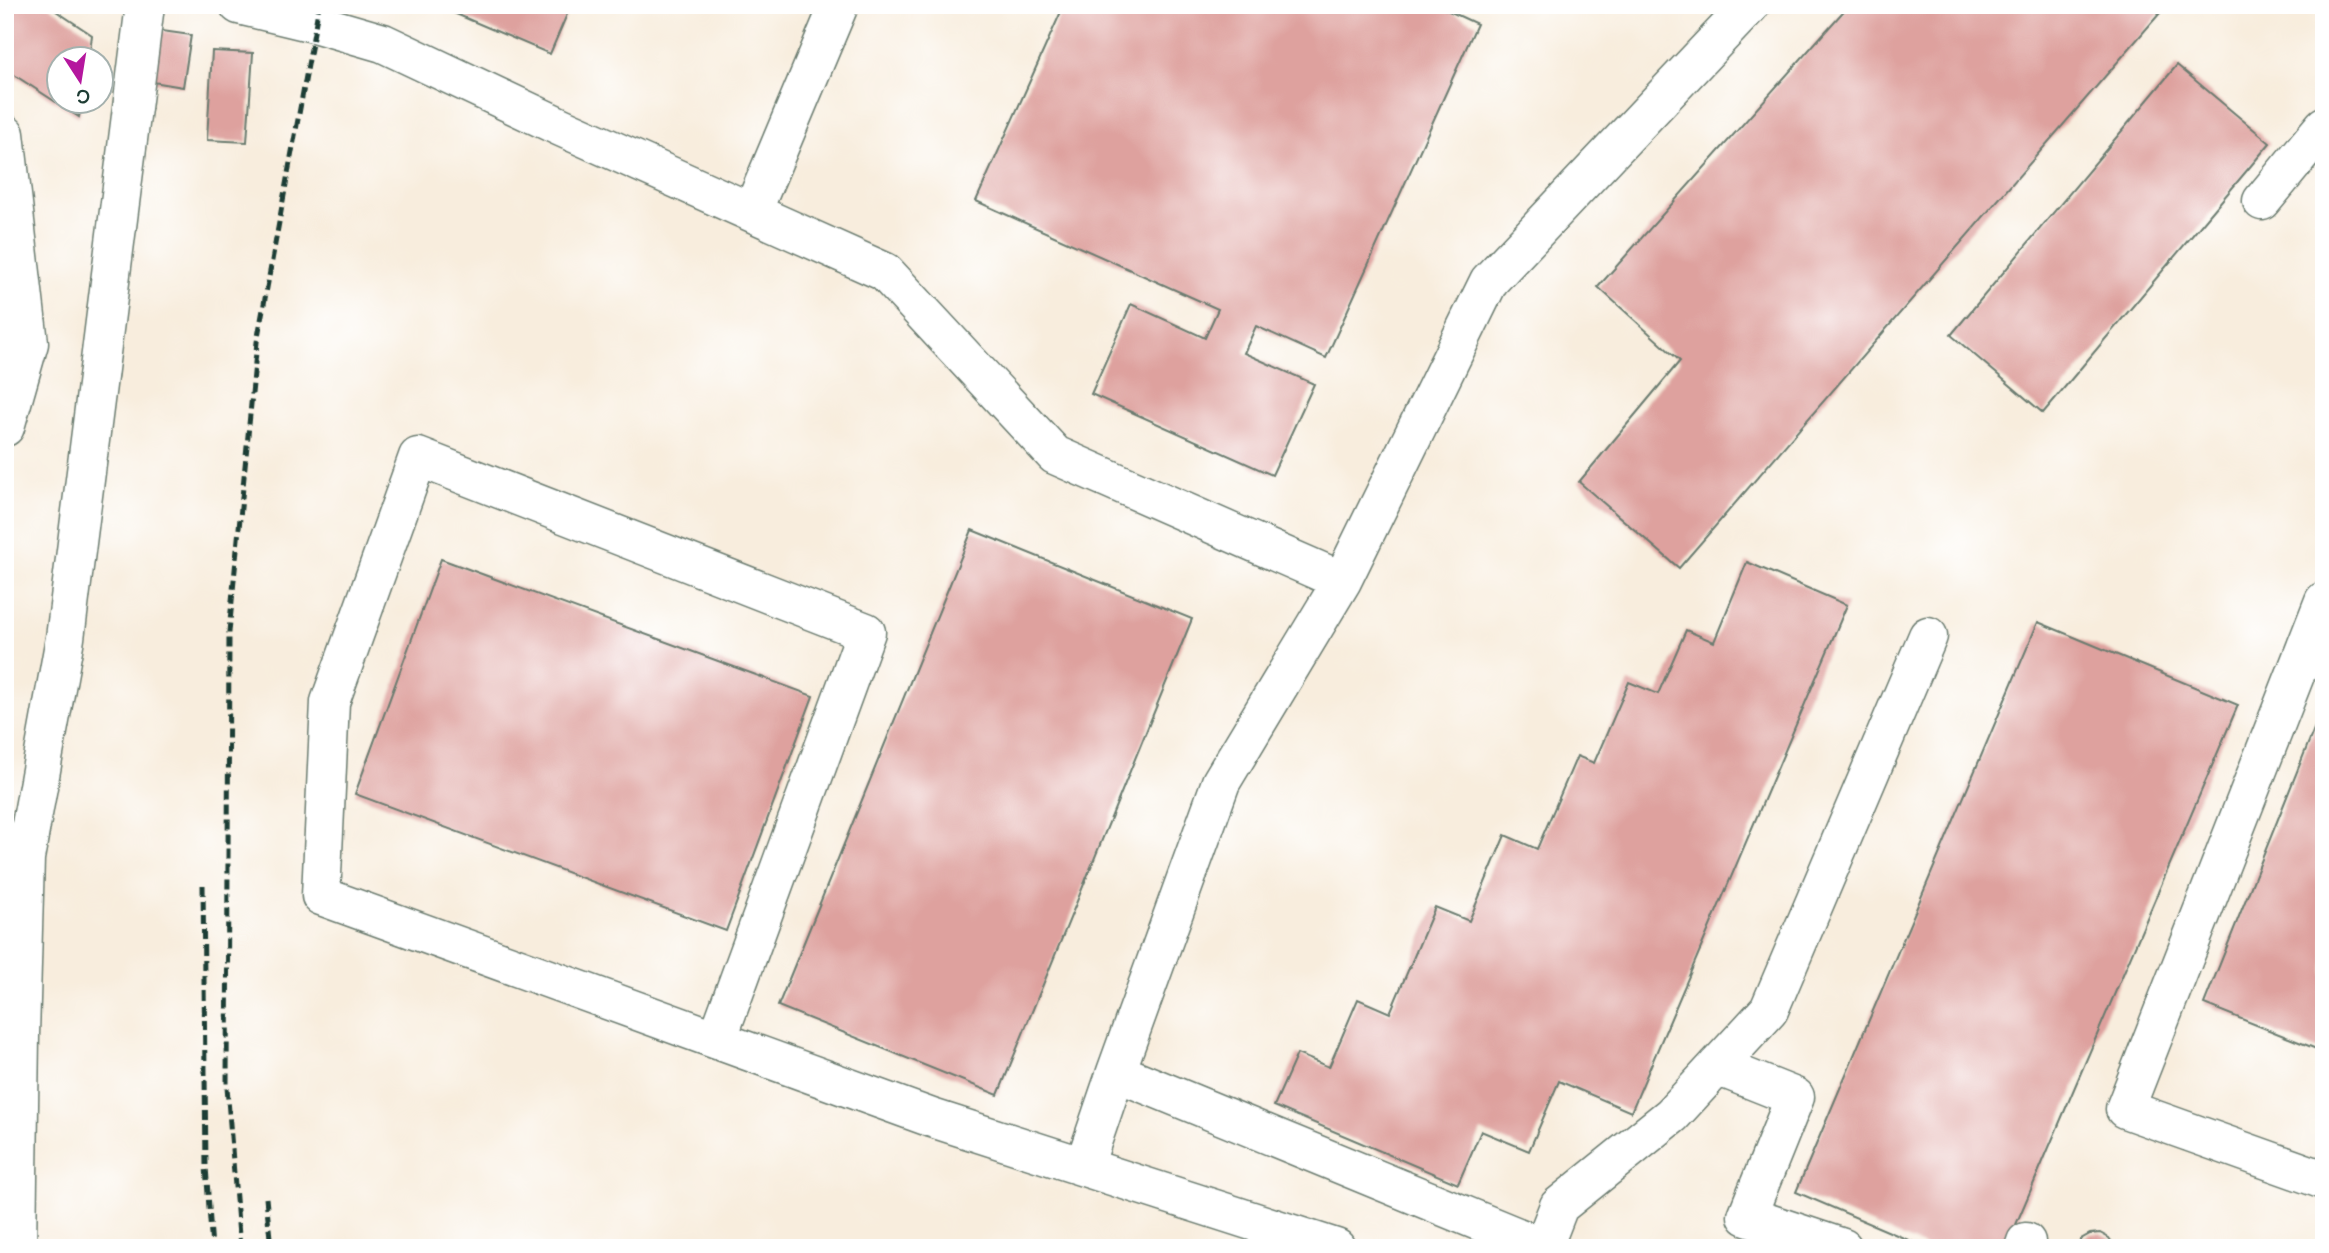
<svg xmlns="http://www.w3.org/2000/svg" width="2329" height="1253" font-family="'Balsamiq Sans',sans-serif">
<style>
.building{fill:#dea19e}
.lines{fill:none;stroke-linecap:round;stroke-linejoin:round}
.minor-casing{stroke:#6b7b6f;stroke-width:41}
.minor{stroke:#fff;stroke-width:38}
.rail{stroke:#1f3d34;stroke-width:5;stroke-dasharray:10 5;stroke-linecap:butt}
</style>
<rect width="100%" height="100%" fill="#fff"/>
<filter id="ink" filterUnits="userSpaceOnUse"><feTurbulence type="fractalNoise" baseFrequency=".0143" numOctaves="2"/><feDisplacementMap in="SourceGraphic" scale="14" xChannelSelector="R" yChannelSelector="G"/><feConvolveMatrix kernelMatrix="1 2 1 2 8 2 1 2 1" color-interpolation-filters="sRGB"/></filter>
<filter id="wash" filterUnits="userSpaceOnUse"><feTurbulence type="fractalNoise" baseFrequency=".00686" numOctaves="4" result="noise"/><feDisplacementMap in="SourceGraphic" scale="28" xChannelSelector="R" yChannelSelector="G"/><feGaussianBlur stdDeviation="1.57" result="paint"/><feColorMatrix in="noise" values="0 0 0 0 0 0 0 0 0 0 0 0 0 0 0 0 0 1.4 0 .05"/><feComposite in="paint" operator="in"/></filter>
<g filter="url(#wash)">
<rect width="100%" height="100%" fill="#f8eddd"/>
<g id="blocks">
<path class="building" d="M 5,5 L 47,5 L 92,35 L 89,60 L 60,60 L 60,102 L 82,102 L 79,117 L 5,69 Z
M 435,5 L 571,5 L 550,54 Z
M 1064,5 L 1436,5 L 1477,24 L 1326,358 L 1256,326 L 1244,353 L 1314,384 L 1272,475 L 1091,394 L 1131,304 L 1205,338 L 1218,309 L 976,201 Z
M 1849,5 L 2167,5 L 1679,568 L 1579,482 L 1680,361 L 1598,287 Z
M 155,30 L 191,35 L 183,87 L 147,81 Z
M 212,51 L 253,53 L 247,142 L 207,140 Z
M 2177,65 L 2270,143 L 2043,413 L 1951,335 Z
M 972,530 L 1192,619 L 998,1095 L 778,1006 Z
M 441,559 L 813,696 L 726,931 L 355,794 Z
M 1747,562 L 1847,605 L 1631,1112 L 1559,1081 L 1529,1151 L 1481,1131 L 1458,1184 L 1274,1106 L 1297,1054 L 1329,1067 L 1358,999 L 1390,1013 L 1435,907 L 1469,921 L 1505,835 L 1537,849 L 1577,756 L 1594,763 L 1629,682 L 1658,694 L 1686,630 L 1714,642 Z
M 2038,622 L 2238,705 L 2006,1248 L 1927,1248 L 1796,1192 Z
M 2324,704 L 2324,1052 L 2204,1004 Z
M 2100,1233 L 2109,1238 L 2116,1248 L 2076,1248 L 2081,1239 L 2090,1234 Z"/>
</g>
</g>
<g filter="url(#ink)">
<use href="#blocks" fill-opacity="0" stroke="#6b7b6f" stroke-width="2"/>
<g class="lines">
<g class="minor-casing">
<path id="minor" d="M 239,5 L 314,23 L 383,43 L 561,127 L 885,272 L 1055,455 L 1342,581
M 5,134 L 29,343 L 5,427
M 2262,201 L 2324,126
M 752,212 L 839,5
M 2324,601 L 2125,1109 L 2324,1180
M 717,1040 L 866,632 L 418,457 L 330,702 L 321,896 L 932,1118 L 1336,1248
M 1717,1066 L 1795,1097 L 1747,1216 L 1843,1248
M 1116,1072 L 1544,1248
M 1084,1166 L 1116,1072 L 1221,782 L 1342,581 L 1489,281 L 1750,5
M 1543,1247 L 1559,1206 L 1672,1115 L 1769,1010 L 1928,636
M 17,1248 L 20,1035 L 25,858 L 65,638 L 145,5
M 2024,1248 L 2026,1242"/>
</g>
<use href="#minor" class="minor"/>
<path class="rail" d="M 203,885 L 206,1167 L 212,1248
M 266,1198 L 271,1248
M 240,1248 L 227,1087 L 229,632 L 257,342 L 319,5"/>
</g>
</g>
<rect width="2329" height="1253" fill="none" stroke="#fff" stroke-width="28"/>
<g transform="translate(80 80) rotate(168)"><circle r="33" fill="#ffffff" stroke="#a5b1ae" stroke-width="2"/>
<path d="M0-5L12 26L0 18L-12 26Z" fill="#b5179e"/>
<text y="-10" font-size="19" font-weight="bold" text-anchor="middle" fill="#1f3d34">С</text>
</g>
</svg>
